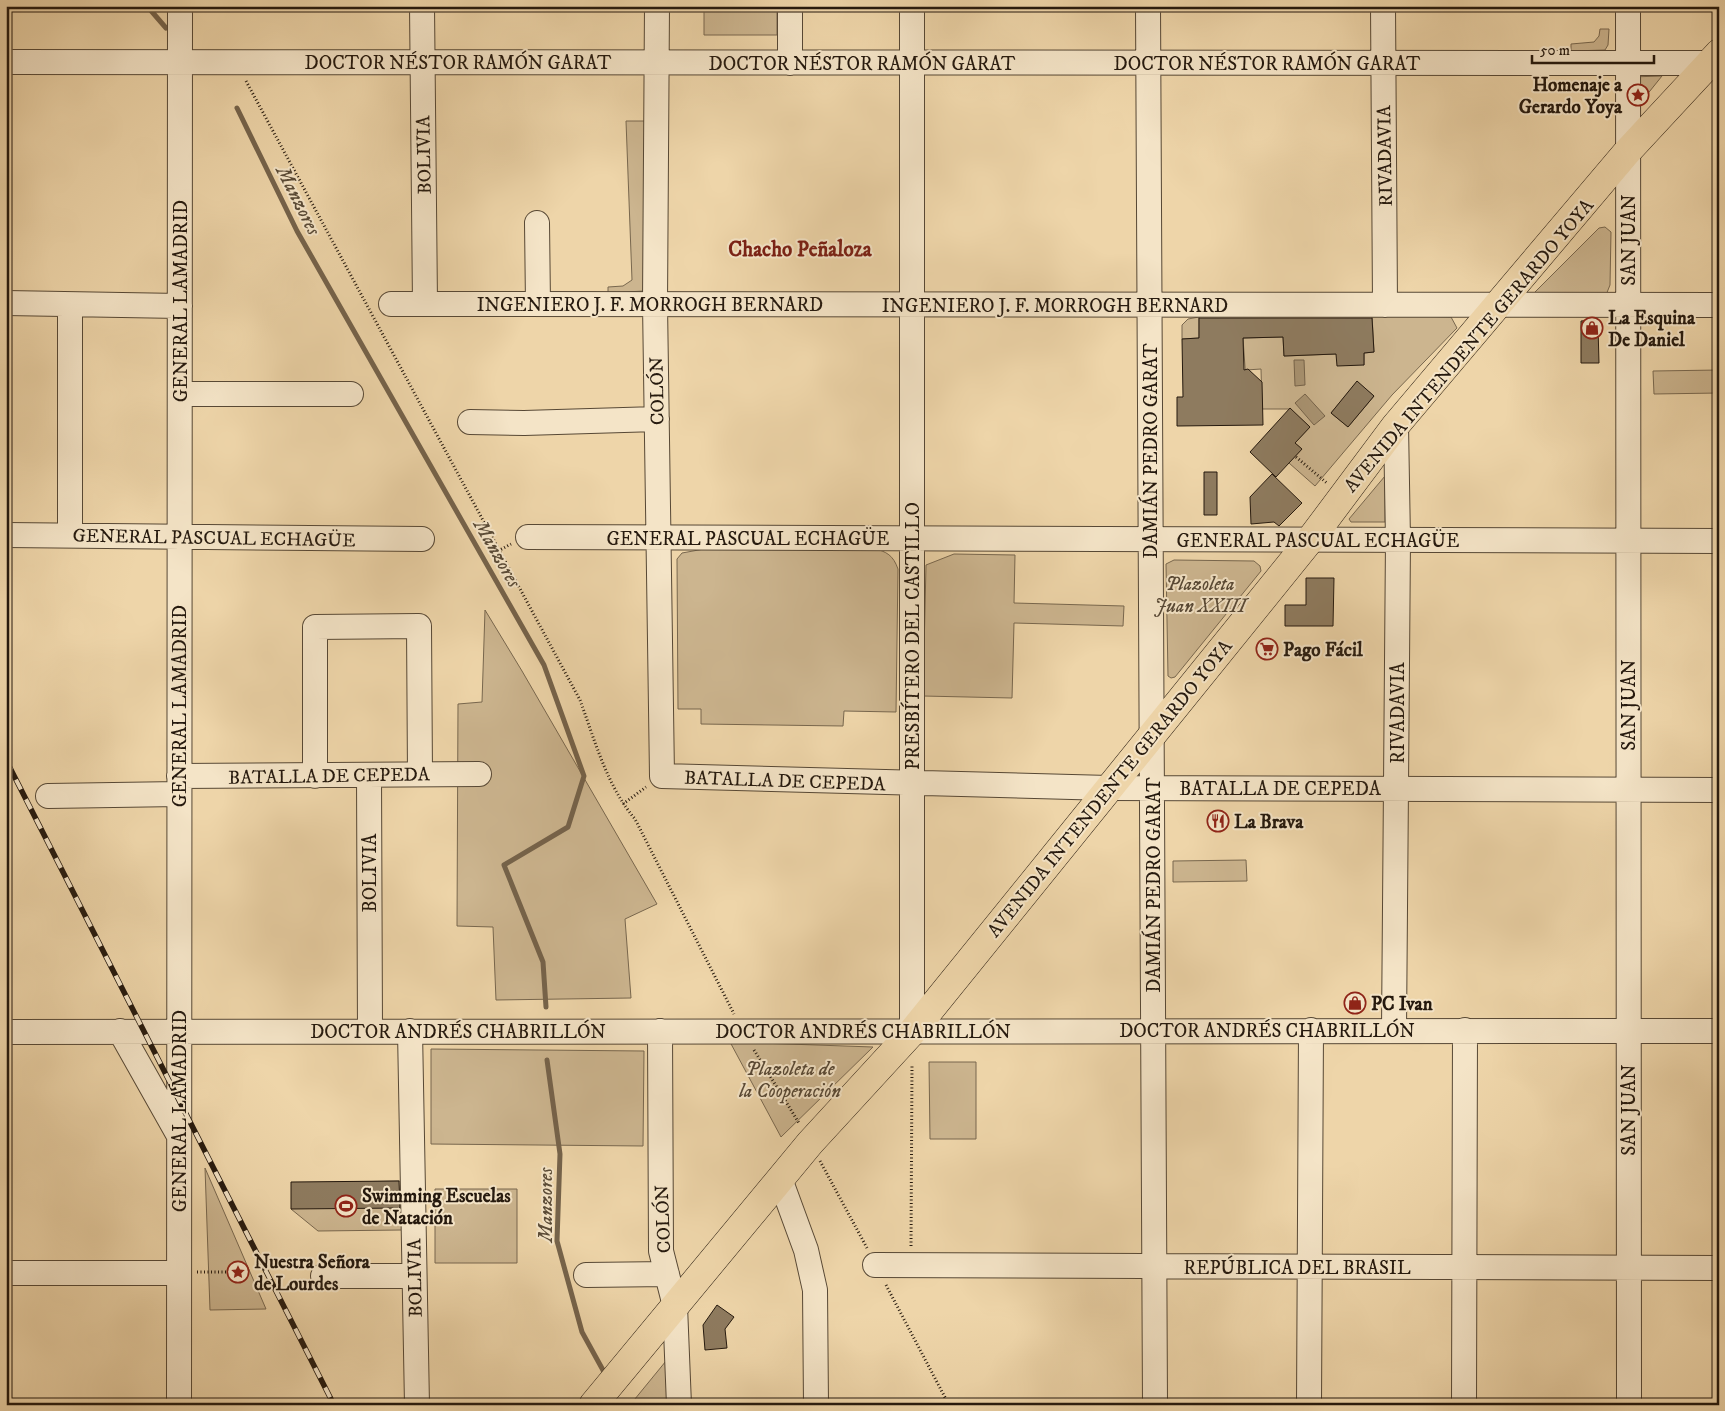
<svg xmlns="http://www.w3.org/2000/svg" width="1725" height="1411" font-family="'IM FELL DW Pica',serif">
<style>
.green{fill:#ccb58f;stroke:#78674e;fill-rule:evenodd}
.water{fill:#aa9574;stroke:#75634b}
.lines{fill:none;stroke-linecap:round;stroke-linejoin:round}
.stream{stroke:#75634b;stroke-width:5}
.building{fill:#8e7b5f;stroke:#25190e}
.minor-casing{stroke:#574835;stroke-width:26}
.major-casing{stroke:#25190e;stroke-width:29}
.path{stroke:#25190e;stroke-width:3;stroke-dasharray:1 2.5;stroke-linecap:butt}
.minor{stroke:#f4e4c7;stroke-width:24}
.major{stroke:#eed5a9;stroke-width:28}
.rail-casing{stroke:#25190e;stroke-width:5.5}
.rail{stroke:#f4e4c7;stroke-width:4;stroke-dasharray:11;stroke-linecap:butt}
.labels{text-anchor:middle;stroke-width:4;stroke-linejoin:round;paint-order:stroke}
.street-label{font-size:19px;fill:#25190e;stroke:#f4e4c7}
.poi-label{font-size:19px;font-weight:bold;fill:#25190e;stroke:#f4e4c7;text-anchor:start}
.park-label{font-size:19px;font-style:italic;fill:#574835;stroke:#f4e4c7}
.water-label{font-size:20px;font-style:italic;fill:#5a4b37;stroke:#f4e4c7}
.quarter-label{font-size:21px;font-weight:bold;fill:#7a1f14;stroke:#f4e4c7}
</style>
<rect width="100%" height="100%" fill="#eed5a9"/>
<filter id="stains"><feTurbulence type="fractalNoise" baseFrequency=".004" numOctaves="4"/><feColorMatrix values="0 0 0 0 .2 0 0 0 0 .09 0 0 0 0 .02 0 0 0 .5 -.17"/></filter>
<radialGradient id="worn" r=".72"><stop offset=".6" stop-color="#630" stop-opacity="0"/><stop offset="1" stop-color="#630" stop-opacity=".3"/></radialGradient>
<path class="green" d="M 777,6 L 777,35 L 704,35 L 704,7 Z
M 1600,29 L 1609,29 L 1608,45 L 1605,50 L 1571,51 L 1571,44 L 1594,42 L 1599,36 Z
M 1662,76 L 1629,117 L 1630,77 Z
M 626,121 L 649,121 L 644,291 L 608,293 L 608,287 L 623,286 L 632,280 Z
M 1605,227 L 1611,232 L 1610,285 L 1606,295 L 1531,296 L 1599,228 Z
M 1372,315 L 1451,317 L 1457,328 L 1392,395 L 1315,486 L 1289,463 L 1302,449 L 1295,443 L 1310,427 L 1290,409 L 1262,409 L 1261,369 L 1246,370 L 1247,396 L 1243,338 L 1283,337 L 1284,356 L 1336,354 L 1364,365 L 1364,353 L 1374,352 ZM 1357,382 L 1374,396 L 1348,427 L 1331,413 Z
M 1199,317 L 1199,338 L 1182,339 L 1182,325 L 1188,319 Z
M 1719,370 L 1719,393 L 1654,394 L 1653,371 Z
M 1385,476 L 1385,522 L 1351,522 L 1349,519 Z
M 873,548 C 887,552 893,555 898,569 L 896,712 L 844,711 L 843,726 L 701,724 L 701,709 L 678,709 L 677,559 L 682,553 L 704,549 Z
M 954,554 L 1015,555 L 1014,603 L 1124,606 L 1123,626 L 1014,623 L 1012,698 L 923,696 L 926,565 Z
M 1174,560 L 1254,561 L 1260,566 L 1261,571 L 1175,677 L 1171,678 L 1168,676 L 1166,564 Z
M 485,610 L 522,671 L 657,904 L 625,919 L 631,998 L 496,1000 L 493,927 L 457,926 L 458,704 L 482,702 Z
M 1246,860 L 1247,881 L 1173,882 L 1173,861 Z
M 730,1042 L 873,1047 L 781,1137 Z
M 431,1049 L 644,1051 L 643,1146 L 431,1144 Z
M 929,1062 L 976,1062 L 976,1139 L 930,1139 Z
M 205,1168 L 266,1309 L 210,1310 Z
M 401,1181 L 402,1230 L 318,1231 L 291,1209 L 342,1182 Z
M 435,1189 L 517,1189 L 517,1263 L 435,1263 Z
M 675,1350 L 676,1405 L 630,1405 Z"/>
<path class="water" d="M 1294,360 L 1304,360 L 1305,385 L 1295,386 Z
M 1305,394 L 1325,416 L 1314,425 L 1295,403 Z"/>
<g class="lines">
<path class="stream" d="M 147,6 L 166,28
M 237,108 L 297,231 L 544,665 L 584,776 L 568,827 L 504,865 L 543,962 L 546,1007
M 547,1060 L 560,1154 L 557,1241 L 582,1332 L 604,1372"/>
</g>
<path class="building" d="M 1199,318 L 1372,318 L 1374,352 L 1364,353 L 1364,365 L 1337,366 L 1336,354 L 1284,356 L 1283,337 L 1243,338 L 1244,370 L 1248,369 L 1262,382 L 1263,425 L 1177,426 L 1177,397 L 1183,397 L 1182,339 L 1199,338 Z
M 1593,320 L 1598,327 L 1599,363 L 1581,363 L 1581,321 Z
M 1357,381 L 1374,396 L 1348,427 L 1331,413 Z
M 1290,408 L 1310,427 L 1295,443 L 1302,449 L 1276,477 L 1250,452 Z
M 1204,472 L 1217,472 L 1217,515 L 1204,515 Z
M 1272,474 L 1302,503 L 1279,526 L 1274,522 L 1251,524 L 1250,497 Z
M 1306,578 L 1334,578 L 1333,626 L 1285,626 L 1285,605 L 1306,605 Z
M 399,1181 L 400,1208 L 291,1209 L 291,1182 Z
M 717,1305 L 734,1317 L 725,1329 L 727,1348 L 705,1350 L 703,1325 Z"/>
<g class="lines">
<g class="minor-casing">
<path id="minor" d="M 422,6 L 425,304
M 657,6 L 655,304 L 662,776 L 1109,788 L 1719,790
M 790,6 L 790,63
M 912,6 L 912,1032
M 1148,6 L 1155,1405
M 1383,6 L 1385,305
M 1628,6 L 1629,1405
M 6,62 L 1719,63
M 537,223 L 538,304
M 6,303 L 180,306
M 391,304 L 1719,305
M 70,306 L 70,535
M 180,394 L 351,394
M 470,422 L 524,423 L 657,419
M 6,535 L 422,539
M 528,537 L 1719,541
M 369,775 L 370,1031
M 179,776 L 479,774
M 315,776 L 315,627 L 419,626 L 420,774
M 48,796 L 179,794
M 1394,1030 L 1398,540 L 1396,425
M 120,1031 L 178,1134
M 410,1031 L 417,1405
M 660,1031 L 661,1251 L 675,1306 L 679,1405
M 6,1032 L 1719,1031
M 780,1179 L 806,1250 L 815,1290 L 816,1405
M 875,1265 L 1719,1268
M 6,1273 L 179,1273
M 586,1275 L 667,1274
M 323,1276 L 414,1276
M 179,1405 L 180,6
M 1309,1405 L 1311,1030
M 1464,1405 L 1465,1030"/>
</g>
<g class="major-casing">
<path id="major" d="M 593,1405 L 810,1143 L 912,1032 L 1310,540 L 1396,425 L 1627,152 L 1719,53"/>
</g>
<path class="path" d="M 246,81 L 580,700 C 595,741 607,786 635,819 L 734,1014
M 1296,457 L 1328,484
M 498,551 L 511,544
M 623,804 L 646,787
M 754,1050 L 799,1123
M 820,1161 L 867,1248
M 911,1246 L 912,1065
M 197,1272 L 238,1272
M 886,1285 L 949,1405"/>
<use href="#minor" class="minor"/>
<use href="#major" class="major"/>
<g class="rail-casing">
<path id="rail" d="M 6,760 L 334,1405"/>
</g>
<use href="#rail" class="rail"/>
</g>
<defs>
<g id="sight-ring" transform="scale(1.125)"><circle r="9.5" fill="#f4e4c7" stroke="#8f2418" stroke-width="1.5"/><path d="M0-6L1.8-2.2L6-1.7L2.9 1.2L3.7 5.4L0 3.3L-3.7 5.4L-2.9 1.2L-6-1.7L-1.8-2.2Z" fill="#8f2418"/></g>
<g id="shop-ring" transform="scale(1.125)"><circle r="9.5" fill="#f4e4c7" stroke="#8f2418" stroke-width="1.5"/><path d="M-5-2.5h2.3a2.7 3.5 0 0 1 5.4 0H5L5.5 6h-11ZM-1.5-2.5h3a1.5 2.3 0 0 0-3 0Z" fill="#8f2418"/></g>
<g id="supermarket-ring" transform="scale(1.125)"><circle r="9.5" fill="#f4e4c7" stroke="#8f2418" stroke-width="1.5"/><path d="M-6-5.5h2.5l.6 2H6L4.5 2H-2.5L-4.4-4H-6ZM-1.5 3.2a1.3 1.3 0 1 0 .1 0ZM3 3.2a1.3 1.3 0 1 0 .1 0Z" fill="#8f2418"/></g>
<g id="restaurant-ring" transform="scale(1.125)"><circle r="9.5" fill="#f4e4c7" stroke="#8f2418" stroke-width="1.5"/><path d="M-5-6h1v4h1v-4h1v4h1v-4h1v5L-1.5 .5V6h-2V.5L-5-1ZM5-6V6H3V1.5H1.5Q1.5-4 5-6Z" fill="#8f2418"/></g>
<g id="stadium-ring" transform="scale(1.125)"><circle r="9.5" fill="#f4e4c7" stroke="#8f2418" stroke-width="1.5"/><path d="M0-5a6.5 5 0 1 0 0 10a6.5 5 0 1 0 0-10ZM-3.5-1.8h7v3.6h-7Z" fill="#8f2418"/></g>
</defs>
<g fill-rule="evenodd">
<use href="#sight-ring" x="1638" y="95"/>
<use href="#shop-ring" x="1592" y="328"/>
<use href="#supermarket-ring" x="1267" y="649"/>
<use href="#restaurant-ring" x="1218" y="821"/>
<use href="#shop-ring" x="1355" y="1003"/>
<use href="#stadium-ring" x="346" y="1206"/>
<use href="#sight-ring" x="238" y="1272"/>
</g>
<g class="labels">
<g class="street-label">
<text x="458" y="69">DOCTOR NÉSTOR RAMÓN GARAT</text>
<text x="862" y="70">DOCTOR NÉSTOR RAMÓN GARAT</text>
<text x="1267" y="70">DOCTOR NÉSTOR RAMÓN GARAT</text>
<text transform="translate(423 155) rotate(-91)" y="7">BOLIVIA</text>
<text transform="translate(1384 156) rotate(-91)" y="7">RIVADAVIA</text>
<text transform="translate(1628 240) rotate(-90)" y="7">SAN JUAN</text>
<text transform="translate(180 301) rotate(-90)" y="7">GENERAL LAMADRID</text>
<text x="650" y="311">INGENIERO J. F. MORROGH BERNARD</text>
<text x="1055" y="312">INGENIERO J. F. MORROGH BERNARD</text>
<text transform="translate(1468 345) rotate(-50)" y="7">AVENIDA INTENDENTE GERARDO YOYA</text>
<text transform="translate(656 391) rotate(-91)" y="7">COLÓN</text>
<text transform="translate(1150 451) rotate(-90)" y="7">DAMIÁN PEDRO GARAT</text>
<text transform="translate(214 537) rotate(1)" y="7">GENERAL PASCUAL ECHAGÜE</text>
<text x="748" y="545">GENERAL PASCUAL ECHAGÜE</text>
<text x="1318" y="547">GENERAL PASCUAL ECHAGÜE</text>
<text transform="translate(912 636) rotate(-90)" y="7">PRESBÍTERO DEL CASTILLO</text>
<text transform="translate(1628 705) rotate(-90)" y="7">SAN JUAN</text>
<text transform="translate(179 706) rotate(-90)" y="7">GENERAL LAMADRID</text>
<text transform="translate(1397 713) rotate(-90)" y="7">RIVADAVIA</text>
<text transform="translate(329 775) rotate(-1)" y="7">BATALLA DE CEPEDA</text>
<text transform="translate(785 780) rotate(2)" y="7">BATALLA DE CEPEDA</text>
<text transform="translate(1109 788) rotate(-51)" y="7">AVENIDA INTENDENTE GERARDO YOYA</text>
<text x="1280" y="795">BATALLA DE CEPEDA</text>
<text transform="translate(369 873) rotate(-90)" y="7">BOLIVIA</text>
<text transform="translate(1153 885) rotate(-90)" y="7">DAMIÁN PEDRO GARAT</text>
<text x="1267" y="1037">DOCTOR ANDRÉS CHABRILLÓN</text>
<text x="458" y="1038">DOCTOR ANDRÉS CHABRILLÓN</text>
<text x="863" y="1038">DOCTOR ANDRÉS CHABRILLÓN</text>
<text transform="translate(1628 1110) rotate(-90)" y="7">SAN JUAN</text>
<text transform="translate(179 1111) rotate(-90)" y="7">GENERAL LAMADRID</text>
<text transform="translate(662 1219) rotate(-92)" y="7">COLÓN</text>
<text x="1297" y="1274">REPÚBLICA DEL BRASIL</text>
<text transform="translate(414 1278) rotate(-91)" y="7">BOLIVIA</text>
</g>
<g class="poi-label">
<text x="1622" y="91" text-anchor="end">Homenaje a<tspan x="1622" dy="22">Gerardo Yoya</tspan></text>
<text x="1608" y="324">La Esquina<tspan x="1608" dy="22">De Daniel</tspan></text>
<text x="1283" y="656">Pago Fácil</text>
<text x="1234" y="828">La Brava</text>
<text x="1371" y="1010">PC Ivan</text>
<text x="362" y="1202">Swimming Escuelas<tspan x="362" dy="22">de Natación</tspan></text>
<text x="254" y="1268">Nuestra Señora<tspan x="254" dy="22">de Lourdes</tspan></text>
</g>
<g class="park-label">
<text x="1200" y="590">Plazoleta<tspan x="1200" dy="22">Juan XXIII</tspan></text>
<text x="790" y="1075">Plazoleta de<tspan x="790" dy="22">la Cooperación</tspan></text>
</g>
<g class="water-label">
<text transform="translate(299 200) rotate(63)" y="7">Manzores</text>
<text transform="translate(498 553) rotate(60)" y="7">Manzores</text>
<text transform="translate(545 1205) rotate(-90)" y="7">Manzores</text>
</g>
<g class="quarter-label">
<text x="800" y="256">Chacho Peñaloza</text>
</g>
</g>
<rect width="1725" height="1411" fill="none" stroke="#eed5a9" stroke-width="25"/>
<rect x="8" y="8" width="1710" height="1396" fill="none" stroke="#25190e" stroke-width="2.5"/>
<rect x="12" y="12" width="1700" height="1386" fill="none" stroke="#25190e"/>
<path d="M1532 55v8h122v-8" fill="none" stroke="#25190e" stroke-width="2.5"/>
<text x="1540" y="55" font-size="15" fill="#25190e" stroke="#f4e4c7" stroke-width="4" paint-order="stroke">50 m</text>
<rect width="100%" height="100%" filter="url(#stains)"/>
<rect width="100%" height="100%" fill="url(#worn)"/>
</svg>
